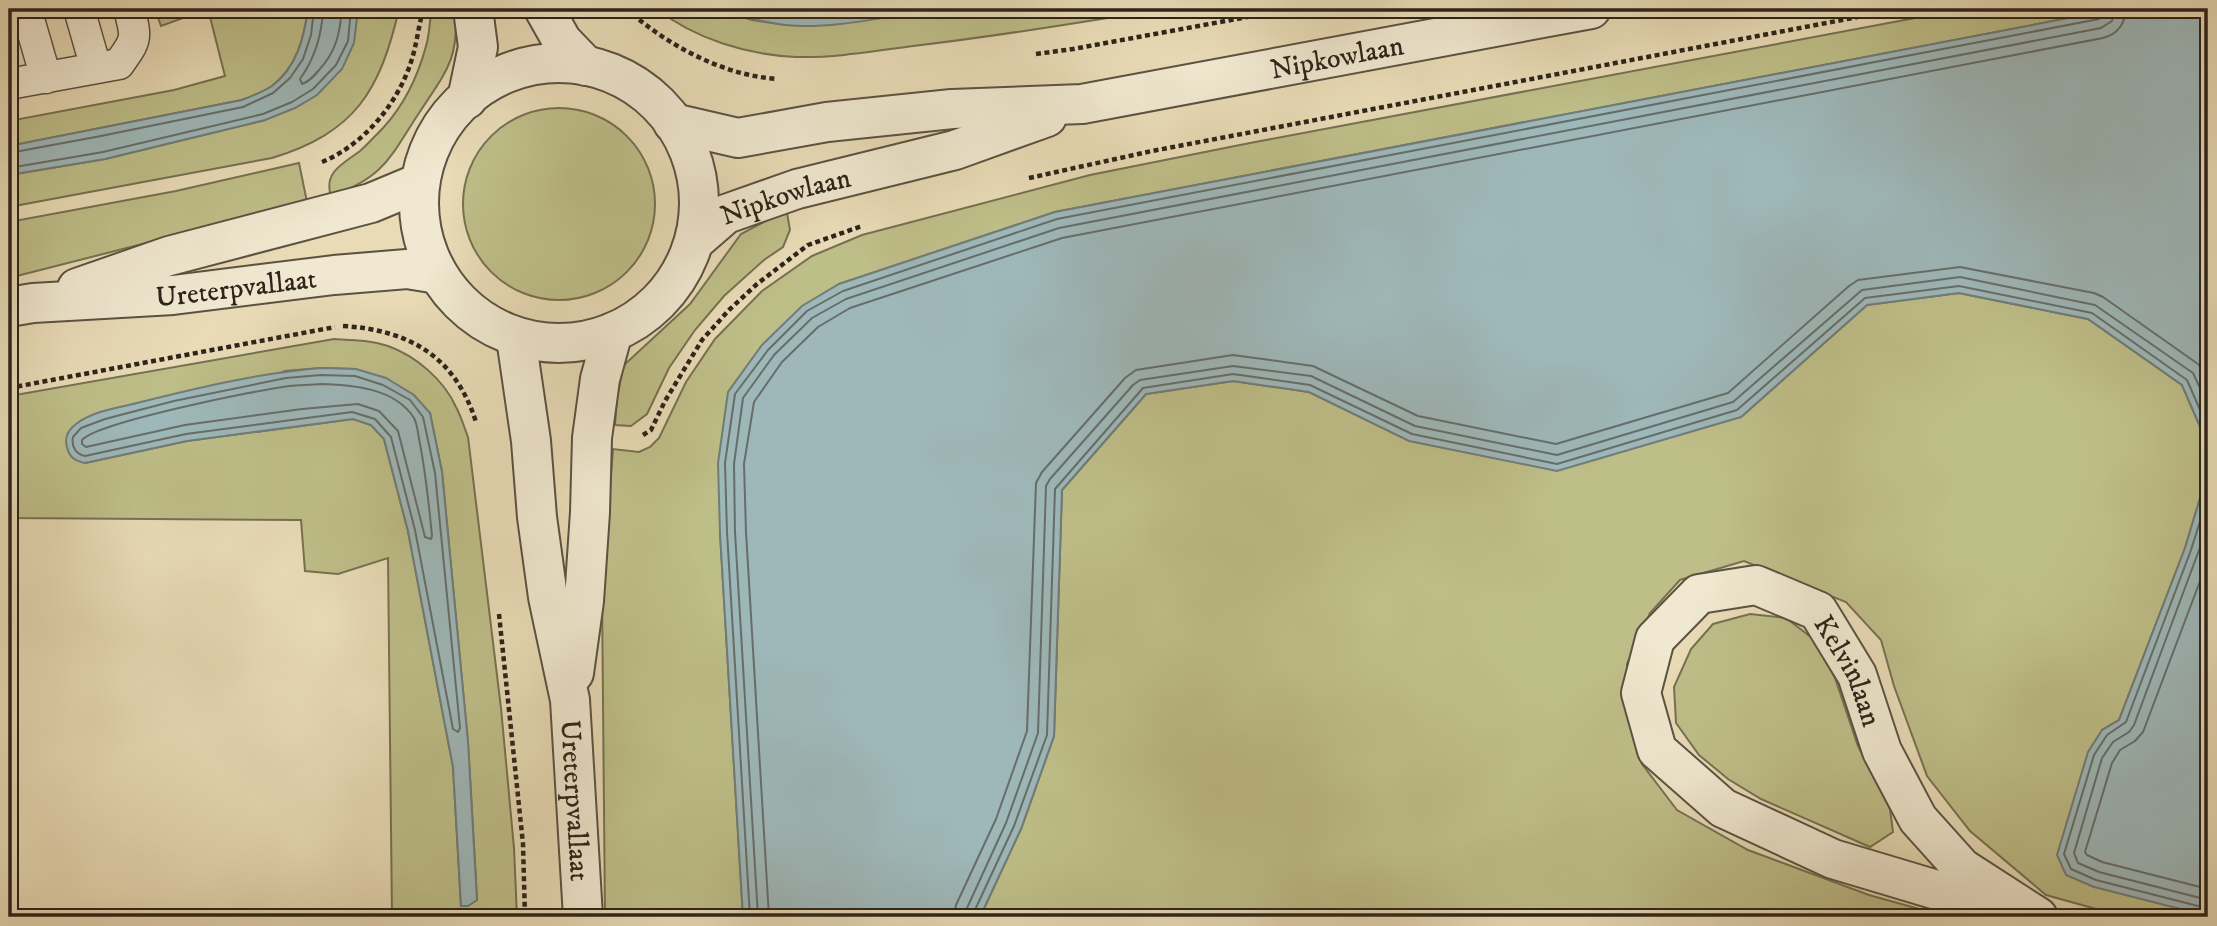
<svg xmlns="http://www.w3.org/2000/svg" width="2217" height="926" font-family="'IM FELL DW Pica',serif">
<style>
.green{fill:#bebe88;stroke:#757152;stroke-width:2;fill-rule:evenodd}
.water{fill:#9eb8ba;stroke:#707d7a;stroke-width:2}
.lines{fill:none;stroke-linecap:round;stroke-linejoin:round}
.shore{stroke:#656e6a;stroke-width:2}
.service-casing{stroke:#5b5242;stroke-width:33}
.minor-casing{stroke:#5b5242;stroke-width:42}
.tertiary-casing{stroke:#5b5242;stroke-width:42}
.path{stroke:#2c241b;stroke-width:4.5;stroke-dasharray:5 3.5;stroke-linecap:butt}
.service{stroke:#f0e8d0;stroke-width:30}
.minor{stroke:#f0e8d0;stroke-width:38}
.tertiary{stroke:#f0e8d0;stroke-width:38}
.labels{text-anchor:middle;stroke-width:7;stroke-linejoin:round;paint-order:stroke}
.street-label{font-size:28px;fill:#2c241b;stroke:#f0e8d0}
</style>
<rect width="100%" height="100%" fill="#e8dbb6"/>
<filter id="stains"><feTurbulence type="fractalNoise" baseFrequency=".00286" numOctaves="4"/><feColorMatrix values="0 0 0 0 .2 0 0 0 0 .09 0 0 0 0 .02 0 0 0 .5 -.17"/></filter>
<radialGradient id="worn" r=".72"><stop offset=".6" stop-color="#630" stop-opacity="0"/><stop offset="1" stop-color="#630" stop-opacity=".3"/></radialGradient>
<path class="green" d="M 155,9 L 308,9 C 304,38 297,67 272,86 C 264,92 252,96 242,100 L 9,146 L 9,121 L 174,90 L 225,76 L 208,9 L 161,26 Z
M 358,9 L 399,9 C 380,91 356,132 272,158 L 9,207 L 9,175 L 105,159 L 265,120 L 358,13 Z
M 432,9 L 455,9 C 460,59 445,73 419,113 C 390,157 385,177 331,196 C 323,172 344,163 360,151 C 368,144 376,135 383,128 C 404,105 418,76 426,46 C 430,34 429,21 432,9 Z
M 657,9 L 717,9 L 752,20 L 787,25 L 819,25 L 940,9 L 1162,9 C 1079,23 997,36 913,46 C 875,51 835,58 796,57 C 748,55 695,39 657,9 Z
M 1963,9 L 2116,9 L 1055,212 L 839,284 L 720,533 L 743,917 L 605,917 L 602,593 L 613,449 L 639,452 L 650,447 L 659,438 L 686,382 L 715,339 L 762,291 L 812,256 L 862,235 L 1090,175 L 1250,143 Z
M463 204a96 96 0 1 1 192 0a96 96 0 1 1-192 0Z
M 299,163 L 307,202 L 9,278 L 9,222 L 176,191 Z
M 787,213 L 790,230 L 783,247 L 764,260 L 724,296 L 695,330 L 669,368 L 647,414 L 631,426 L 615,425 L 617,399 L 623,366 L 690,304 L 741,234 L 773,217 Z
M 1959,293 L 2088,319 L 2182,385 L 2208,445 L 2208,472 L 2185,548 L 2119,720 L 2102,730 L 2208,917 L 2125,917 L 2046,895 L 1970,831 L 1927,776 L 1894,686 L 1881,640 L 1846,602 L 1744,561 L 1680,580 L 1650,613 L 1627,664 L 1628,718 L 1642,764 L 1677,810 L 1748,850 L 1869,895 L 1948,917 L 980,917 L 1021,829 L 1054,736 L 1062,490 L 1146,394 L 1233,381 L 1309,392 L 1410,441 L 1741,417 L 1867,305 Z
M 334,339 C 352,340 370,340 388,346 C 416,356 444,380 456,407 C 461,416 464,427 468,437 L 501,708 L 514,848 L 517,917 L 392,917 L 388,558 L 338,574 L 305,571 L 301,520 L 9,518 L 9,419 L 17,418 L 15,395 ZM 321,368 L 356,369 L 430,413 L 442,472 L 468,742 L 477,899 L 461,906 L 453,767 L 408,531 L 384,439 L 371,425 L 353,419 L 187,441 L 85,463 L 285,371 Z
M 1750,614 L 1786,618 L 1816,641 L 1835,678 L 1858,746 L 1890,809 L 1893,832 L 1870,847 L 1761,799 L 1728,779 L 1699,755 L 1676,723 L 1674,687 L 1691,649 L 1713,624 Z"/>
<path class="water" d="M 308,9 L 358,9 L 354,43 L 342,69 L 317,95 L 295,108 L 265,120 L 105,159 L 9,175 L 9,146 L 242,100 C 252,96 263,92 272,86 C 297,67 304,38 308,9 Z
M 717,9 L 940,9 C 893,15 832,30 785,25 C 761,22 739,16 717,9 Z
M 2116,9 L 2208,9 L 2208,445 L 2182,385 L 2088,319 L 1959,293 L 1867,305 L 1741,417 L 1557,471 L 1409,441 L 1309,392 L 1233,381 L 1146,394 L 1062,490 L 1054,736 L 1021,829 L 980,917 L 743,917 L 720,533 L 718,463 L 728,392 L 762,345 L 802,306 L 839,284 L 1055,212 Z
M 321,368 L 356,369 L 386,378 L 414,395 L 430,413 L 442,472 L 468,742 L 477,900 L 468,906 L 461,906 L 453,767 L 408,531 L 384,439 L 371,425 L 353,419 L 187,441 L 85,463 C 75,461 69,457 67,447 C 64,437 68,430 76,424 C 92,411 118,408 137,403 C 197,388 259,373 321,368 Z
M 2208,472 L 2208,916 L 2094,887 L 2066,875 L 2057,855 L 2088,752 L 2102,730 L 2119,720 L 2185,548 Z"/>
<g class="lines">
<path class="shore" d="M 323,9 C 322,35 315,58 300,79 L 302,84 C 309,82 314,76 319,70 C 336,52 340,33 342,9
M 740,9 C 790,24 840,16 890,9
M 9,153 L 101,136 L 243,107 L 273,93 L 290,78 L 303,59 L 311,35 L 314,9
M 9,168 L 103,152 L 263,114 L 292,102 L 313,89 L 336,65 L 348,41 L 351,9
M 321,375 L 355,376 L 383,385 L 410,400 L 423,417 L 435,473 L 460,728 L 458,732 L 453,729 L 415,530 L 391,437 L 375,419 L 352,412 L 186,434 L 85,456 C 76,454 71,447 73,437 L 81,428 L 105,419 L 174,401 L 286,378 Z
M 321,384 C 353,385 395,388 414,418 C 418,425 418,436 420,444 C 426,475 429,505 432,536 L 431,539 L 425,537 L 398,431 L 379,411 L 358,404 L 302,409 L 185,425 L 86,447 L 82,444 L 82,440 C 98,422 258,390 289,386 C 300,385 310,385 321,384 Z
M 2208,496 L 2191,550 L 2126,722 L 2107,735 L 2094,755 L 2064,854 L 2071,869 L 2096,880 L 2202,907 L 2208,913
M 2208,526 L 2134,725 L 2129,732 L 2113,742 L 2102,758 L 2074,853 L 2078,863 L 2099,872 L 2208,900
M 2208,560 L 2143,732 L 2135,741 L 2120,750 L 2112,763 L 2085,852 L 2087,855 L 2102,862 L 2208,889
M 750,917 L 727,532 L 725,463 L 735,394 L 768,350 L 807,311 L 843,291 L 1057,219 L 2099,19 L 2105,15 L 2106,9
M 758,917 L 735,532 L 734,464 L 743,398 L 774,355 L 812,318 L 846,299 L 1059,228 L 2101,28 L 2112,21 L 2115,9
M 769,917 L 746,532 L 744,464 L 754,402 L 782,362 L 818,327 L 850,308 L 1062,238 L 2103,38 C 2118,34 2125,24 2126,9
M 954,917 L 956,905 L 996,819 L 1027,731 L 1036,483 L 1042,472 L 1125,378 L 1136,370 L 1233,355 L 1313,366 L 1418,416 L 1556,444 L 1728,393 L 1849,286 L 1858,280 L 1960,267 L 2094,293 L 2103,297 L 2198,364 L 2208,379
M 965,917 L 967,908 L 1006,823 L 1038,733 L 1046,486 L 1050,479 L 1133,385 L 1140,380 L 1233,366 L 1311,376 L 1415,426 L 1557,455 L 1733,402 L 1862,290 L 1960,277 L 2095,305 L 2193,373 L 2208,405
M 974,917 L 974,912 L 1014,826 L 1047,735 L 1055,489 L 1143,388 L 1233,374 L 1310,385 L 1412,434 L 1557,464 L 1737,410 L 1865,298 L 1959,286 L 2092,313 L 2187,380 L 2208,428"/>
<g class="service-casing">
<path id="service" d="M 26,9 L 46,78
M 79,9 L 96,68
M 9,84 L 119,64 C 137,39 137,38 129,9"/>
</g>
<g class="minor-casing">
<g id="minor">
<path id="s1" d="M 673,123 L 738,138 L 827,122 L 952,109 L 1082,104 L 1591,9"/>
<path id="s2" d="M 696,240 L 726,214 L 797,189 L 955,150 L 1047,117"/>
<path id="s3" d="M 2027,917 L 1833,859 L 1723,808 L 1657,750 L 1641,693 L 1655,639 L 1699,594 L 1756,585 L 1818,611 L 1857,675 L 1882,751 L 1918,819 L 1962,868 L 2038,917"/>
</g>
</g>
<g class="tertiary-casing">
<g id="tertiary">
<path d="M 544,9 L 562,41 L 586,66"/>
<circle cx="559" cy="203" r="140"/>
<path d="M 467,99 L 478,47 L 473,9"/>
<path d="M 77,288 L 169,256 L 371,203 L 419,183"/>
<path id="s4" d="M 9,307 L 33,303 L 173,295 L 334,275 L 407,269 L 438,274"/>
<path id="s5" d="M 516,338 L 531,441 L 537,517 L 548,597 L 570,700 L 583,917"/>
<path d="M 574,673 L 584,601 L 590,512 L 592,438 L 600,379 L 613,332"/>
</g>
</g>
<path class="path" d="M 626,9 C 668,45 721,75 777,79
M 1036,54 L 1073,49 L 1291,9
M 322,162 C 363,145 397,105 411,62 C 416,47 418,30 422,14
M 1029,178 L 1152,151 L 1900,9
M 343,326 C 409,330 455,356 476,422
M 9,388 L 335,327
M 643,435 L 651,430 L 665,401 L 702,340 L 729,310 L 757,284 L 808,245 L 862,226
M 499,614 L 523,844 L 525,917"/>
<use href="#service" class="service"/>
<use href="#minor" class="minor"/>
<use href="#tertiary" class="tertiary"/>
</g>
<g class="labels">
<g class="street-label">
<text dy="10" stroke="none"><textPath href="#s1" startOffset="672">Nipkowlaan</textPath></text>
<text dy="10" stroke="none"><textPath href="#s2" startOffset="102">Nipkowlaan</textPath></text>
<text dy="10" stroke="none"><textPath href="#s4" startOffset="228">Ureterpvallaat</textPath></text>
<text dy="10" stroke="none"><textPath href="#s3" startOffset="782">Kelvinlaan</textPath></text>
<text dy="10" stroke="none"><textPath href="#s5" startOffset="467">Ureterpvallaat</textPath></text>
</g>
</g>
<rect width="2217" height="926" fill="none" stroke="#e8dbb6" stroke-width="35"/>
<rect x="10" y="10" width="2196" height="905" fill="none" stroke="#2c241b" stroke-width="3.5"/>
<rect x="18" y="18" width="2182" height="891" fill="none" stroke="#2c241b" stroke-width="2"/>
<rect width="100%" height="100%" filter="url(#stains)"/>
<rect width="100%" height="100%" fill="url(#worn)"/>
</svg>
